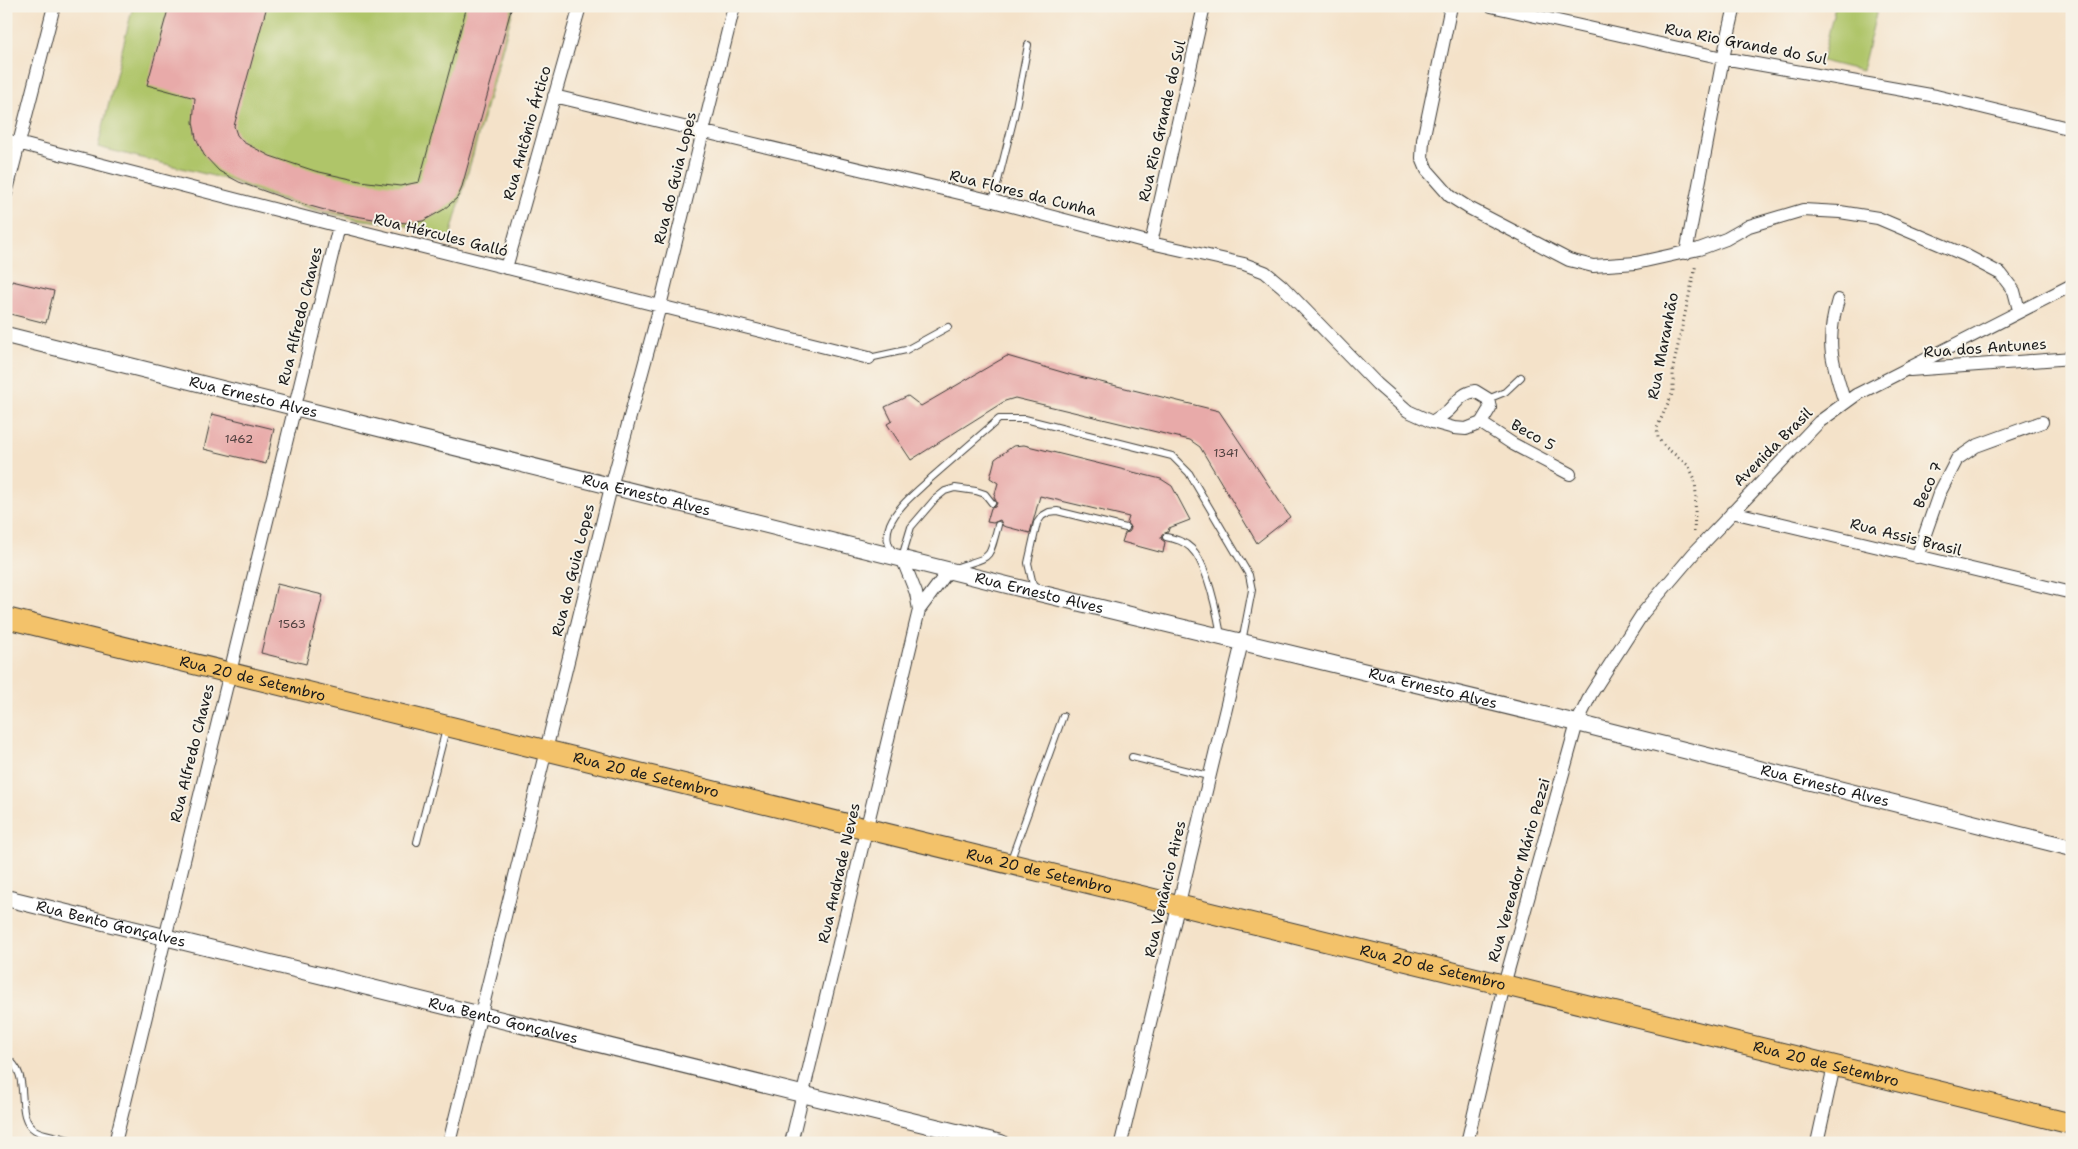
<svg xmlns="http://www.w3.org/2000/svg" width="2078" height="1149" font-family="'Shantell Sans',sans-serif">
<style>
.green{fill:#afc569;stroke:#667042}
.building{fill:#e8aaa9}
.lines{fill:none;stroke-linecap:round;stroke-linejoin:round}
.service-casing{stroke:#3c3a36;stroke-width:8}
.minor-casing{stroke:#3c3a36;stroke-width:14}
.tertiary-casing{stroke:#3c3a36;stroke-width:18}
.primary-casing{stroke:#3c3a36;stroke-width:22}
.path{stroke:#3c3a36;stroke-width:3;stroke-dasharray:1 4;stroke-linecap:butt}
.service{stroke:#fff;stroke-width:6}
.minor{stroke:#fff;stroke-width:12}
.tertiary{stroke:#fff;stroke-width:16}
.primary{stroke:#f3c26a;stroke-width:20}
.labels{text-anchor:middle;stroke-width:4;stroke-linejoin:round;paint-order:stroke}
.number-label{font-size:12px;fill:#4f403f}
.street-label{font-size:15px;fill:#1c1c1c;stroke:#f7f3e8}
</style>
<rect width="100%" height="100%" fill="#f7f3e8"/>
<filter id="ink" filterUnits="userSpaceOnUse"><feTurbulence type="fractalNoise" baseFrequency=".02" numOctaves="2"/><feDisplacementMap in="SourceGraphic" scale="10" xChannelSelector="R" yChannelSelector="G"/><feConvolveMatrix kernelMatrix="1 2 1 2 8 2 1 2 1" color-interpolation-filters="sRGB"/></filter>
<filter id="wash" filterUnits="userSpaceOnUse"><feTurbulence type="fractalNoise" baseFrequency=".0096" numOctaves="4" result="noise"/><feDisplacementMap in="SourceGraphic" scale="20" xChannelSelector="R" yChannelSelector="G"/><feGaussianBlur stdDeviation="1.12" result="paint"/><feColorMatrix in="noise" values="0 0 0 0 0 0 0 0 0 0 0 0 0 0 0 0 0 1.4 0 .05"/><feComposite in="paint" operator="in"/></filter>
<g filter="url(#wash)">
<rect width="100%" height="100%" fill="#f4e2c9"/>
<path class="green" d="M 133,6 L 514,6 L 450,237 L 398,224 L 357,219 L 316,210 L 267,195 L 229,180 L 98,147 Z
M 1835,6 L 1878,6 L 1862,71 L 1822,61 Z"/>
<g id="blocks">
<path class="building" d="M 169,6 L 267,6 L 234,126 L 237,135 L 243,142 L 270,156 L 315,171 L 360,181 L 400,186 L 419,182 L 467,6 L 512,6 L 461,190 L 457,198 L 443,210 L 423,221 L 409,223 L 391,222 L 332,212 L 292,201 L 239,182 L 219,171 L 204,155 L 196,138 L 193,122 L 195,98 L 147,85 Z
M 12,281 L 54,291 L 46,323 L 6,313 L 6,304 Z
M 1007,356 L 1072,375 L 1219,411 L 1290,517 L 1257,543 L 1200,447 L 1190,440 L 1015,398 L 1005,401 L 911,460 L 887,424 L 892,421 L 885,407 L 908,396 L 921,406 Z
M 212,414 L 274,429 L 266,464 L 204,449 Z
M 1024,445 L 1161,479 L 1172,486 L 1190,520 L 1169,528 L 1168,532 L 1162,534 L 1161,539 L 1165,542 L 1163,553 L 1122,542 L 1125,533 L 1129,532 L 1131,529 L 1127,523 L 1129,517 L 1040,496 L 1030,533 L 1003,526 L 1000,520 L 993,523 L 987,522 L 991,508 L 995,507 L 997,503 L 994,497 L 998,483 L 990,478 L 995,459 L 1013,446 Z
M 277,584 L 323,595 L 306,664 L 261,653 Z"/>
</g>
</g>
<g filter="url(#ink)">
<use href="#blocks" fill-opacity="0" stroke="#3c3a36" stroke-width="1"/>
<g class="lines">
<g class="service-casing">
<path id="service" d="M 993,201 L 1014,117 L 1028,45
M 869,358 L 906,350 L 948,327
M 1488,399 L 1505,392 L 1521,377
M 1166,537 C 1175,539 1184,541 1191,548 C 1207,563 1217,613 1221,635
M 895,553 C 886,546 886,534 890,524 C 898,505 917,492 931,478 C 954,458 976,439 999,419 L 1025,419 L 1172,456 L 1189,473 L 1249,575 L 1252,590 L 1242,642
M 902,557 L 911,527 L 935,499 L 945,491 L 955,488 L 976,491 L 985,494 L 992,503
M 955,568 C 991,555 988,564 998,525
M 1034,589 L 1028,563 L 1037,523 L 1042,516 L 1049,512 L 1057,511 L 1126,528
M 1132,757 L 1208,776
M 417,842 L 446,729
M 1010,862 L 1063,716
M 6,1058 C 34,1074 12,1115 35,1130 C 41,1134 51,1135 58,1137 L 57,1143
M 58,1137 L 82,1143"/>
</g>
<g class="minor-casing">
<path id="minor" d="M 1451,6 L 1423,140 L 1422,158 L 1427,170 L 1450,196 L 1469,208 L 1569,260 L 1593,266 L 1636,263 L 1699,249 L 1726,239 L 1749,226 L 1803,210 L 1840,212 L 1878,218 L 1965,255 L 2001,274 L 2014,291 L 2019,310
M 1491,6 L 1723,58 L 1936,96 L 2072,129
M 554,96 L 993,201 L 1151,243 L 1244,264 L 1265,272 L 1282,286 L 1377,384 L 1408,411 L 1432,422 L 1454,428 L 1466,429 L 1481,423 L 1490,408 L 1488,399 L 1475,391 C 1462,393 1457,402 1449,410 C 1444,415 1437,418 1432,422
M 6,140 L 339,226 L 869,358
M 6,194 L 54,6
M 1151,243 L 1204,6
M 1686,253 L 1723,58 L 1735,6
M 506,268 L 580,6
M 1838,300 C 1825,343 1832,362 1845,403
M 1910,370 L 2072,358
M 1481,423 L 1513,444 L 1570,474
M 1732,512 L 2072,593
M 1917,557 L 1939,494 L 1957,459 L 1976,446 L 2042,422
M 919,610 L 949,570
M 115,1143 L 339,226
M 449,1143 L 611,487 L 660,306 L 734,6
M 791,1143 L 919,610 L 916,593 L 902,558
M 1121,1143 L 1242,642
M 1467,1143 L 1504,985 L 1577,723 L 1591,694 L 1643,613 L 1694,553 L 1819,422 L 1856,395 L 2072,285
M 1817,1143 L 1834,1066"/>
</g>
<g class="tertiary-casing">
<g id="tertiary">
<path id="s1" d="M 6,335 L 1035,592 L 1577,723 L 2072,848"/>
<path id="s2" d="M 6,898 L 1001,1143"/>
</g>
</g>
<g class="primary-casing">
<g id="primary">
<path id="s3" d="M 6,618 L 2072,1124"/>
</g>
</g>
<path class="path" d="M 1694,532 L 1696,495 L 1695,479 L 1688,465 L 1664,446 L 1658,438 L 1657,428 L 1673,392 L 1673,368 L 1696,264"/>
<use href="#service" class="service"/>
<use href="#minor" class="minor"/>
<use href="#tertiary" class="tertiary"/>
<use href="#primary" class="primary"/>
</g>
</g>
<g class="labels">
<g class="number-label">
<text x="239" y="443">1462</text>
<text x="1226" y="457">1341</text>
<text x="292" y="628">1563</text>
</g>
<g class="street-label">
<text transform="translate(1746 44) rotate(11)" y="5">Rua Rio Grande do Sul</text>
<text transform="translate(1162 121) rotate(-77)" y="5">Rua Rio Grande do Sul</text>
<text transform="translate(527 133) rotate(-74)" y="5">Rua Antônio Ártico</text>
<text transform="translate(675 178) rotate(-76)" y="5">Rua do Guia Lopes</text>
<text transform="translate(1023 193) rotate(14)" y="5">Rua Flores da Cunha</text>
<text transform="translate(441 235) rotate(14)" y="5">Rua Hércules Galló</text>
<text transform="translate(300 316) rotate(-76)" y="5">Rua Alfredo Chaves</text>
<text transform="translate(1663 346) rotate(-79)" y="5">Rua Maranhão</text>
<text transform="translate(1985 348) rotate(-4)" y="5">Rua dos Antunes</text>
<text dy="5" stroke="none"><textPath href="#s1" startOffset="255">Rua Ernesto Alves</textPath></text>
<text transform="translate(1533 435) rotate(29)" y="5">Beco 5</text>
<text transform="translate(1773 447) rotate(-45)" y="5">Avenida Brasil</text>
<text transform="translate(1928 485) rotate(-66)" y="5">Beco 7</text>
<text dy="5" stroke="none"><textPath href="#s1" startOffset="660">Rua Ernesto Alves</textPath></text>
<text transform="translate(1906 537) rotate(14)" y="5">Rua Assis Brasil</text>
<text transform="translate(573 570) rotate(-76)" y="5">Rua do Guia Lopes</text>
<text dy="5" stroke="none"><textPath href="#s1" startOffset="1065">Rua Ernesto Alves</textPath></text>
<text dy="5" stroke="none"><textPath href="#s3" startOffset="254">Rua 20 de Setembro</textPath></text>
<text dy="5" stroke="none"><textPath href="#s1" startOffset="1470">Rua Ernesto Alves</textPath></text>
<text transform="translate(192 753) rotate(-76)" y="5">Rua Alfredo Chaves</text>
<text dy="5" stroke="none"><textPath href="#s3" startOffset="659">Rua 20 de Setembro</textPath></text>
<text dy="5" stroke="none"><textPath href="#s1" startOffset="1874">Rua Ernesto Alves</textPath></text>
<text dy="5" stroke="none"><textPath href="#s3" startOffset="1064">Rua 20 de Setembro</textPath></text>
<text transform="translate(1519 870) rotate(-74)" y="5">Rua Vereador Mário Pezzi</text>
<text transform="translate(839 873) rotate(-77)" y="5">Rua Andrade Neves</text>
<text transform="translate(1165 889) rotate(-77)" y="5">Rua Venâncio Aires</text>
<text dy="5" stroke="none"><textPath href="#s2" startOffset="108">Rua Bento Gonçalves</textPath></text>
<text dy="5" stroke="none"><textPath href="#s3" startOffset="1469">Rua 20 de Setembro</textPath></text>
<text dy="5" stroke="none"><textPath href="#s2" startOffset="512">Rua Bento Gonçalves</textPath></text>
<text dy="5" stroke="none"><textPath href="#s3" startOffset="1874">Rua 20 de Setembro</textPath></text>
</g>
</g>
<rect width="2078" height="1149" fill="none" stroke="#f7f3e8" stroke-width="25"/>
</svg>
